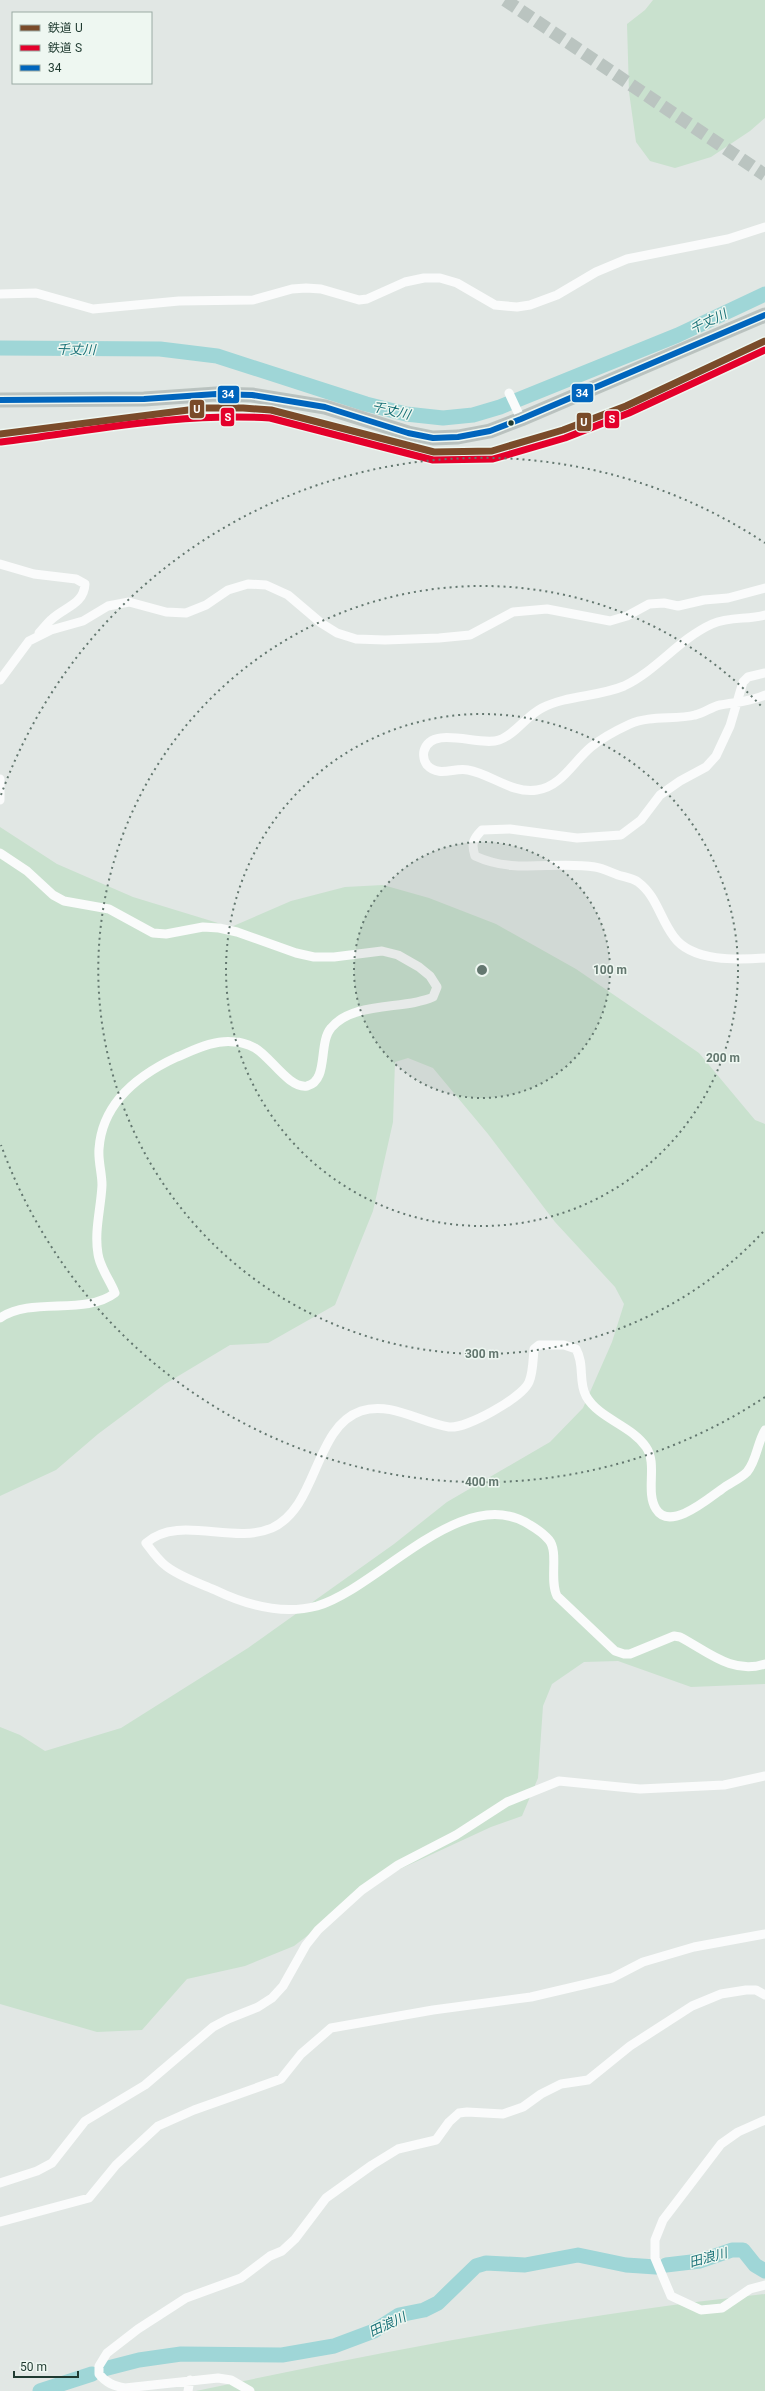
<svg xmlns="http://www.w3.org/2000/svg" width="765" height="2391" font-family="Roboto,'Noto Sans JP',sans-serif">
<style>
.green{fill:#c9e1ce}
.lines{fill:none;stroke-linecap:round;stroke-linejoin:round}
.river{stroke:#9fd6d7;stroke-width:15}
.highway-tunnel{stroke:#bac4c0;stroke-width:13;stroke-dasharray:13 6;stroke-linecap:butt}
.highway-casing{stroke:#bbc4c0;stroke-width:15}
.minor{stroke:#fafbfb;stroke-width:9}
.highway{stroke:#b9c1bf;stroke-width:13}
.bus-1-casing{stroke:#eef7f1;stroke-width:9}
.bus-1{stroke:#0065bd;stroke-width:6}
.rail-1-casing{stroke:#eef7f1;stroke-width:10}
.rail-2-casing{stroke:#eef7f1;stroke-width:10}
.rail-1{stroke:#7a4b2a;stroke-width:7}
.rail-2{stroke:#e4002b;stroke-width:7}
.ring{fill:none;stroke:#63776f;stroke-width:2;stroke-dasharray:2 4}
.bus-dot{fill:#1f3a30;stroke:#eef7f1;stroke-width:1.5}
.labels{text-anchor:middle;stroke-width:3;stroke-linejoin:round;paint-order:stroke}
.water-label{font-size:13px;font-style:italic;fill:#187177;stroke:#eef7f1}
.centre{fill:#63776f;stroke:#eef7f1;stroke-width:2}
.ring-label{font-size:12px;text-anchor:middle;font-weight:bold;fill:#63776f;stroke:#eef7f1;stroke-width:3;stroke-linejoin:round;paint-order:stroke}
.line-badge{stroke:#eef7f1;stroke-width:1.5}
.badge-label{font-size:11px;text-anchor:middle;font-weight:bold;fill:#fff}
</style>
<rect width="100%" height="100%" fill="#e1e7e4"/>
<path class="green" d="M 653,0 L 765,0 L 765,118 L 750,131 L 711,157 L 675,168 L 650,161 L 636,142 L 629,92 L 627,24 L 645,10 Z
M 0,827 L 57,864 L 133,897 L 231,927 L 291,901 L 345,887 L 383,885 L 429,898 L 496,924 L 576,969 L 699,1053 L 755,1120 L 765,1124 L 765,1684 L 691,1687 L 618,1661 L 584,1662 L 552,1684 L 543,1706 L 538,1778 L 522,1816 L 491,1827 L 385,1876 L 294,1946 L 245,1966 L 187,1979 L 142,2030 L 97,2032 L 0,2004 L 0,1727 L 20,1735 L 45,1751 L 121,1728 L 248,1648 L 394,1544 L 447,1502 L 550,1442 L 583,1408 L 612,1342 L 624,1304 L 615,1287 L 555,1222 L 488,1134 L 433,1068 L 408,1058 L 395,1062 L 393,1122 L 373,1211 L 335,1305 L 268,1343 L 230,1345 L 165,1384 L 98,1434 L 56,1470 L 0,1496 Z
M 765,2294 L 765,2391 L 196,2391 C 384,2351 574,2315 765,2294 Z"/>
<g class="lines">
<path class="river" d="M 0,348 L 160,349 L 217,356 L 366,404 L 406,414 L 443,418 L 473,415 L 500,407 L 678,335 L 765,294
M 666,2265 L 700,2261 L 732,2250 L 743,2250 L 755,2265 L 765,2271
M 104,2369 L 139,2360 L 181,2354 L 282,2355 L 334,2346 L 374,2331 L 399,2315 L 424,2310 L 438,2303 L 476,2266 L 486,2263 L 525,2265 L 578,2255 L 626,2265 L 656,2267
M 40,2391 L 92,2374"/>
<path class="highway-tunnel" d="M 505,0 L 765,175"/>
<g class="highway-casing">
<path id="highway" d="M 0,400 L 144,399 L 216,394 L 252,395 L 325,407 L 408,433 L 433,438 L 458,437 L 490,431 L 521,419 L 765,315"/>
</g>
<path class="minor" d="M 0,294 L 36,293 L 93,309 L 179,301 L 253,300 L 292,289 L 306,288 L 321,289 L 359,300 L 367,299 L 405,282 L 424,278 L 440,278 L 457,283 L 495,305 L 517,307 L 530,305 L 557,295 L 596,272 L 627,259 L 728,239 L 765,227
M 509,393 L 521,419
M 0,564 L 34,574 L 76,579 L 85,584 C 84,604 65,607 52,619 C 47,623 43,629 39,633
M 765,615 C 747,620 730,616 712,624 C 679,639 656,671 624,686 C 598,697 567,695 542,708 C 526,716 516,734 499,740 C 480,747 431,724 424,751 C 423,755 424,761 427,765 C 439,778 454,767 468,770 C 491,774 512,794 537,790 C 561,787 573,762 591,747 C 602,738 617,730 630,724 C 650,715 675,720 695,715 C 704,713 711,707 720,705 C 736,702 750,702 765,695
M 765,673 L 748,677 L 743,682 L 730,726 L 716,756 L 706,767 L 680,781 L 660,795 L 641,820 L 621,835 L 577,838 L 510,829 L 482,830 C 473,839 471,844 475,856 C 516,875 553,860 595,867 C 602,868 610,872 618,875 C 624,877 633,878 638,882 C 657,896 660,919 674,937 C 692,962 738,960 765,958
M 0,680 L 29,641 L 51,630 L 83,621 L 108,606 L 129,602 L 166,612 L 186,613 L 206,605 L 228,590 L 248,584 L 266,585 L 288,595 L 321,623 L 337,633 L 356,639 L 385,640 L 439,638 L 470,635 L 513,612 L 547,609 L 610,621 L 627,616 L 649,604 L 664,603 L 678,606 L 704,600 L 728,598 L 765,588
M 0,779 L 0,800
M 0,853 L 27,871 L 53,895 L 64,901 L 109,909 L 153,933 L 166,934 L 203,927 L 219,928 L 237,932 L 296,953 L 314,957 L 334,957 L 382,951 L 398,955 L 419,967 L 430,976 L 437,987 L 433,997 C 405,1010 353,1001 331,1028 C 318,1043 329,1081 307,1086 C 289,1089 270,1056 255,1048 C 249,1045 241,1042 235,1042 C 215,1039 194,1050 177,1057 C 138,1075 102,1103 99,1149 C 98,1161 102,1173 102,1185 C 101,1208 94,1231 98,1254 C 100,1268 110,1280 115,1293 C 85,1316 32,1296 0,1318
M 765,1430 C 757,1443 757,1460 747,1472 C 740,1479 730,1483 722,1489 C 709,1498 670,1532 656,1509 C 645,1491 658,1464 646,1447 C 631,1425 599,1419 586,1396 C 578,1381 585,1365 576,1349 L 564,1345 L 539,1345 L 534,1349 C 533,1360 533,1373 529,1382 C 522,1398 466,1429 449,1427 C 421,1423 391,1401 361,1411 C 314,1427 318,1507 272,1528 C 233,1545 178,1514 146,1543 C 152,1551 158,1560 166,1566 C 180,1577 199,1583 215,1590 C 246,1605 283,1615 317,1606 C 379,1588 463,1481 530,1525 C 537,1529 544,1534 549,1540 C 559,1552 549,1580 557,1596 L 615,1651 L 624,1654 L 630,1654 L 674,1636 L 680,1637 C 707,1651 732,1675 765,1664
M 765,2120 L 738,2132 L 721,2144 L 663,2220 L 655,2240 L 655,2258 L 671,2296 L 701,2310 L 722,2308 L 750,2289 L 765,2285
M 0,2183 L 37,2171 L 52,2163 L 85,2121 L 145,2085 L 213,2027 L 228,2019 L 258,2007 L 272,1998 L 283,1986 L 306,1945 L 318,1930 L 362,1890 L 398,1865 L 456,1835 L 507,1802 L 559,1781 L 640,1789 L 724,1785 L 765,1776
M 0,2222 L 89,2198 L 116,2165 L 158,2126 L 194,2110 L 281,2079 L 301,2054 L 331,2028 L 433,2010 L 531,1997 L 612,1978 L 643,1962 L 694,1947 L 765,1934
M 188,2391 L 190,2380
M 250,2391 L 231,2380 L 218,2378 L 125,2388 C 114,2386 106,2383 99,2374 L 99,2366 L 107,2353 L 138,2329 L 186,2298 L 241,2278 L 270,2256 L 282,2251 L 295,2239 L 326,2198 L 372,2165 L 398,2149 L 436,2140 L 449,2122 L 459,2113 L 467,2112 L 503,2114 L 523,2107 L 541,2094 L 561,2084 L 588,2080 L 630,2046 L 692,2006 L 721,1994 L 746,1990 L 756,1990 L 765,1995"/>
<use href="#highway" class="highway"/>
<g class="bus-1-casing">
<path id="bus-1" d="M 0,400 L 144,399 L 216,394 L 252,395 L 325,407 L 408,433 L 433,438 L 458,437 L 490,431 L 521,419 L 765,315"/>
</g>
<use href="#bus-1" class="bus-1"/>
<g class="rail-1-casing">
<path id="rail-1" d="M 0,434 L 204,408 L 243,408 L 271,410 L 434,452 L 492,451 L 563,430 L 626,406 L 765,341"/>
</g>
<g class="rail-2-casing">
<path id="rail-2" d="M 1,442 C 90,431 180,412 270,418 L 433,460 L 493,459 L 565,438 L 629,413 L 765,350"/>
</g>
<use href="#rail-1" class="rail-1"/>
<use href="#rail-2" class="rail-2"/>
</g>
<circle cx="482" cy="970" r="128" fill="#63776f" fill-opacity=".12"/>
<g class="ring">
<circle cx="482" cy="970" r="128"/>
<circle cx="482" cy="970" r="256"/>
<path d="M763 1232A384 384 0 1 1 763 708"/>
<path d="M765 1397A512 512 0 0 1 1 1145M1 795A512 512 0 0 1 765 543"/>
</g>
<circle class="bus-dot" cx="511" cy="423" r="3.5"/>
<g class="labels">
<g class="water-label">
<text transform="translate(708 321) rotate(-26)" y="5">千丈川</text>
<text transform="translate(76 349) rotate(1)" y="5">千丈川</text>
<text transform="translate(391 410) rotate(13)" y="5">千丈川</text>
<text transform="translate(708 2257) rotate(-15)" y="5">田浪川</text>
<text transform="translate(387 2324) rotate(-25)" y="5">田浪川</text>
</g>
</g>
<circle cx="482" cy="970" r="6" class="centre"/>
<g class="ring-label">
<text x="610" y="974">100 m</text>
<text x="723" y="1062">200 m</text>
<text x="482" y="1358">300 m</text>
<text x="482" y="1486">400 m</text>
</g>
<g class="line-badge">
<rect x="571" y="383" width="23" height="20" rx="4" fill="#0065bd"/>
<rect x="217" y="385" width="23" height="19" rx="4" fill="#0065bd"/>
<rect x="189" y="399" width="16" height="20" rx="4" fill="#7a4b2a"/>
<rect x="220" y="407" width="15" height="20" rx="4" fill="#e4002b"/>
<rect x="604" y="410" width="16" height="19" rx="4" fill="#e4002b"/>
<rect x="576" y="412" width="16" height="20" rx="4" fill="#7a4b2a"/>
</g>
<g class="badge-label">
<text x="582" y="397">34</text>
<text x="228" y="398">34</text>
<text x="197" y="413">U</text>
<text x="228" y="421">S</text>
<text x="612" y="423">S</text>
<text x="584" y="426">U</text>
</g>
<rect x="12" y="12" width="140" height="72" fill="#eef7f1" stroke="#9baba4"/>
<rect x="20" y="25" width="20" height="6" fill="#7a4b2a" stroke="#9baba4"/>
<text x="48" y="32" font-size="12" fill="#1f3a30">鉄道 U</text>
<rect x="20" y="45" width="20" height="6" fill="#e4002b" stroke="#9baba4"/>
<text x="48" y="52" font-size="12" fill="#1f3a30">鉄道 S</text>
<rect x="20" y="65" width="20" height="6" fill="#0065bd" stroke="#9baba4"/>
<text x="48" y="72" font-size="12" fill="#1f3a30">34</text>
<path d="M14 2371v6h64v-6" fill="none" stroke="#1f3a30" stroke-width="2"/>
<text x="20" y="2371" font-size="12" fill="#1f3a30" stroke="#eef7f1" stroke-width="3" paint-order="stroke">50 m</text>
</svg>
